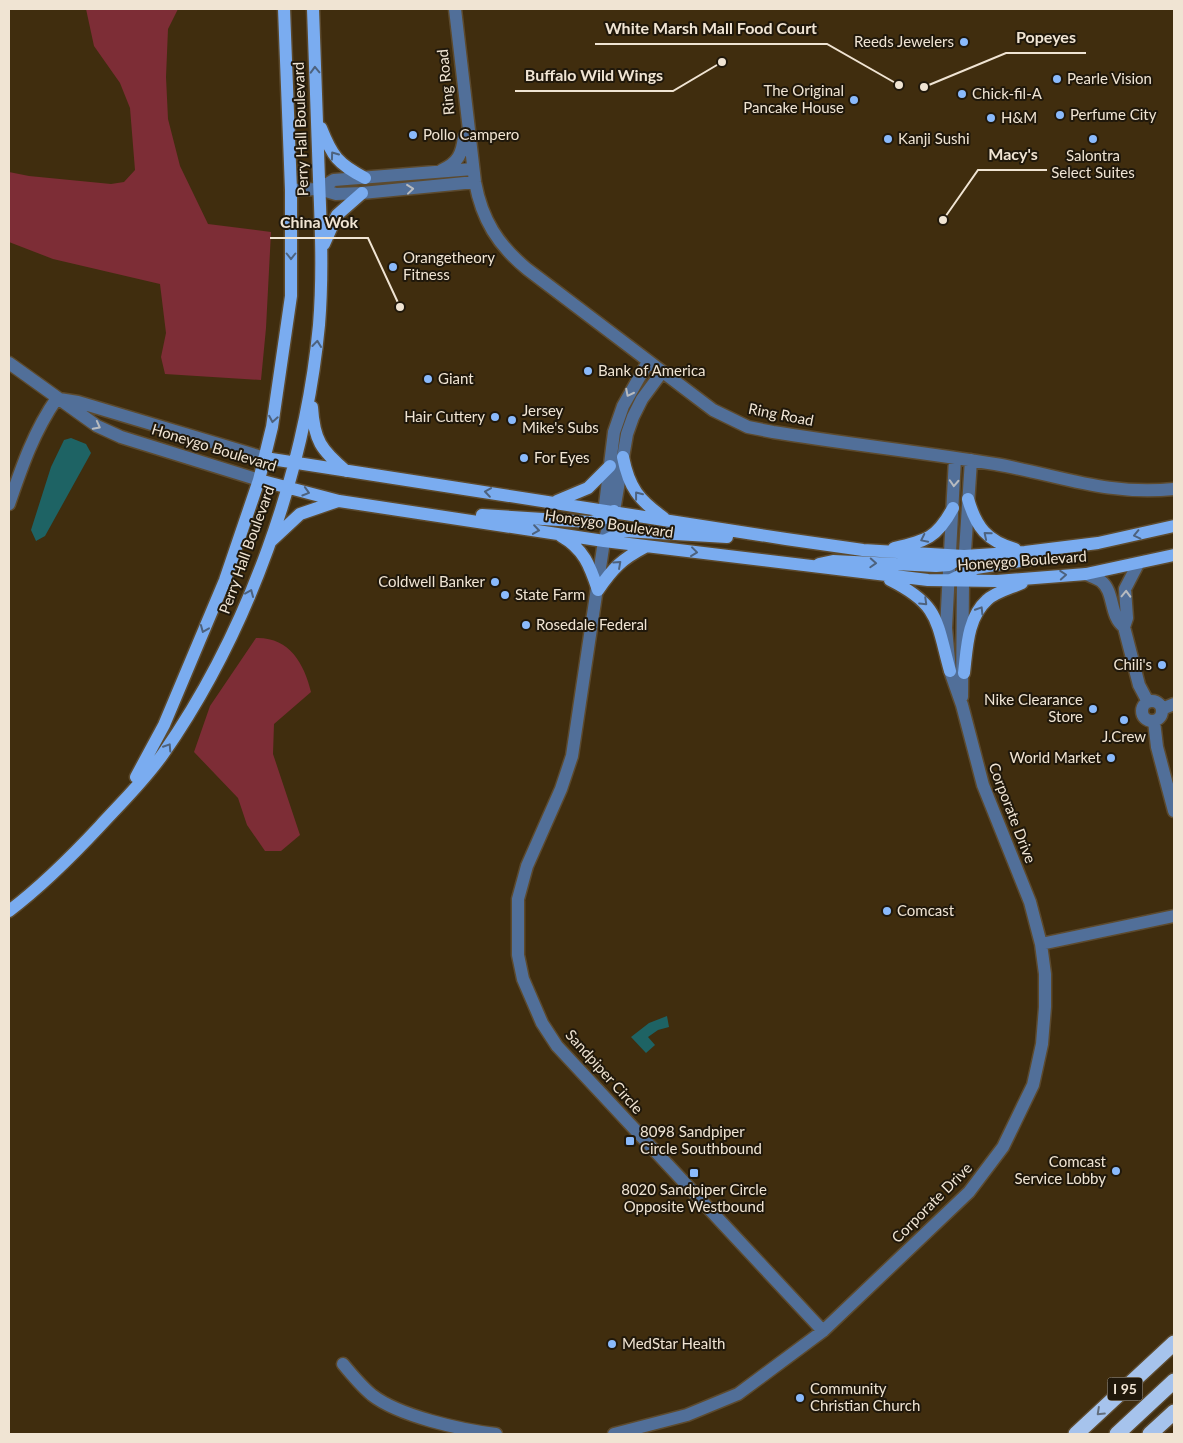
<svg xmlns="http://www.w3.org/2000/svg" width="1183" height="1443" font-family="Lato,sans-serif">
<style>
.green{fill:#7d2d36}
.water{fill:#1e6364}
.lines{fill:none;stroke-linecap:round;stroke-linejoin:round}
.minor-casing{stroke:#5c4a2e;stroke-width:15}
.major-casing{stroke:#5c4a2e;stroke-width:15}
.highway-casing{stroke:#5c4a2e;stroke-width:18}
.minor{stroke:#516f99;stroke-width:12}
.major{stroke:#7aacf0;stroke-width:12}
.highway{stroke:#a6c3ec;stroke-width:15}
.oneway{stroke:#4d627e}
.oneway2{stroke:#b8bbbf}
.oneway3{stroke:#636e7c}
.poi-dot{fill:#8abafc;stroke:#20180b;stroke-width:2}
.labels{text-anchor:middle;stroke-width:4;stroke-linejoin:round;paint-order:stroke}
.shield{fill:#20180b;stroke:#b2a797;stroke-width:1}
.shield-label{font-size:14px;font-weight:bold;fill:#f0e4d3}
.poi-label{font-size:15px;fill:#f0e4d3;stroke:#20180b;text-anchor:start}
.street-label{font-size:15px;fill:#f0e4d3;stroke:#20180b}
.leader{fill:none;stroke:#f0e4d3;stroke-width:2}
.callout-dot{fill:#f0e4d3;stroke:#20180b;stroke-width:2}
.callout-label{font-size:16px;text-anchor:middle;font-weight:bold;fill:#f0e4d3;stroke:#20180b;stroke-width:4;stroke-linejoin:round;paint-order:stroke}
</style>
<rect width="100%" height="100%" fill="#402d0e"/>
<path class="green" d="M 86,9 L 178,9 L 168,29 L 166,77 L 168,119 L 180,166 L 208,224 L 271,232 L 266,328 L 261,380 L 165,374 L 161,357 L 166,333 L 160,284 L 53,259 L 9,242 L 9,172 L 29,176 L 111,184 L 124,182 L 135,170 L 130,108 L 120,83 L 94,46 Z
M 256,638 C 289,637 304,663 311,692 L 274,724 L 273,754 L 300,835 L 281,851 L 265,851 L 247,825 L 238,798 L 194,752 L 210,706 Z"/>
<path class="water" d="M 71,438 L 86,444 L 91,453 L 45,536 L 36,541 L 31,530 L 51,467 L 64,440 Z
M 667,1016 L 669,1027 L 658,1030 L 648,1037 L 655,1045 L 646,1053 L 631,1037 L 649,1023 Z"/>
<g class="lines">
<g class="minor-casing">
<path id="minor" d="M 455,9 L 475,182 C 482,220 498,245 527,269 L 713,410 L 748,427 L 773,432 C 847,444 921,452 995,464 C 1059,475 1107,496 1174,489
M 442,170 C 458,163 462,154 464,137
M 319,189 L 334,180 L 473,169
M 291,190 L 319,189 L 336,194 L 362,193 L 475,182
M 9,363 L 97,426 L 121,437 L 259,480
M 662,372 L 642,399 L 633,417 L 627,434 L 614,511 L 604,541 L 572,756 L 561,789 L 527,866 L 518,899 L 518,955 L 523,979 L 542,1023 L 557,1046 L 823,1331
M 59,399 L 78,402 L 265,458
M 9,504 C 22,466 34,431 57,398
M 603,521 L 614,432 L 623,406 L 648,362
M 1138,564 L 1125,589 L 1127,618 L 1124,627 L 1139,685 L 1148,702
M 1086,574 C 1090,576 1096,578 1101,581 C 1115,592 1109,616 1124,627
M 962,697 L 963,582 L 971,460
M1142 711a10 10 0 1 1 20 0a10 10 0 1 1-20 0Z
M 1162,709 L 1174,704
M 1154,721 L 1157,747 L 1174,811
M 1041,944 L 1174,916
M 343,1364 C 352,1375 361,1386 372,1395 C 399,1416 461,1430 496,1434
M 614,1434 L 687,1415 L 738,1394 L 823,1331 L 969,1192 L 1003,1147 L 1033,1085 L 1042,1044 L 1045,1007 L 1045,974 L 1041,944 L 1030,902 L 983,785 L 962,705 L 950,671 L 946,628 L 955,458"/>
</g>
<g class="major-casing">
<path id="major" d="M 321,128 C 332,156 338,164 365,178
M 324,244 L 337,215 L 362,193
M 312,407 C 314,440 321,450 346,471
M 623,457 C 629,488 639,500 664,518
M 265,458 L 786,539 L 863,550 L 964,556 L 1025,552 L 1098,543 L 1174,526
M 259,480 L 339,501 L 604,541 L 928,580 L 997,581 L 1086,574 L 1174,555
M 968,499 C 976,527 987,541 1015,549
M 557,501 L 588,488 L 610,466
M 482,515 L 590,522 L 603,519 L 614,511
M 561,536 C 584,549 590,566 598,590
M 271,541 L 300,514 L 338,501
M 604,541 L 624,531 L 727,537
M 894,548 C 926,541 937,538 953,508
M 819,564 L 833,561 L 936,566 L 949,565 L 962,557
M 890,580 C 940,605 936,621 950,671
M 951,580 L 976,568 L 1033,559
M 598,590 C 613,568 622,559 645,547
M 964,673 C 967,649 967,618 987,600 C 995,592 1011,588 1022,583
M 136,777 L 164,725 L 225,580 L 259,480 L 272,427 L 291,296 L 291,190 L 284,9
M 9,911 C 42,886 72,856 100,826 C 122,802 145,780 163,754 C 248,632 305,473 319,325 C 323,276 321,228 319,179 C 317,122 315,66 313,9"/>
</g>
<g class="highway-casing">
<path id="highway" d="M 1076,1434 L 1174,1343
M 1117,1434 L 1174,1381
M 1150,1434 L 1174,1412"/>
</g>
<use href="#minor" class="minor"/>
<use href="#major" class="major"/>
<use href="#highway" class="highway"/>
</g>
<defs><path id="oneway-chevron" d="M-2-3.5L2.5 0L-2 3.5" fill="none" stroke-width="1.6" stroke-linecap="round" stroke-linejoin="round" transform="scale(1.25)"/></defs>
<g class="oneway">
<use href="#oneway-chevron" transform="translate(315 70) rotate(-92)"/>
<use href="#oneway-chevron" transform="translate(334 155) rotate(-126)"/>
<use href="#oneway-chevron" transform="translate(291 256) rotate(90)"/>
<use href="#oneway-chevron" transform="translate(317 344) rotate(-84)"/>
<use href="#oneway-chevron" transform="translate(273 419) rotate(100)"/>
<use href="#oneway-chevron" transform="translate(306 492) rotate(17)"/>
<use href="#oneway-chevron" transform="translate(488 492) rotate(-172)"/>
<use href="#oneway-chevron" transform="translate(638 495) rotate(-128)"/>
<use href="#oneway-chevron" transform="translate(536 530) rotate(8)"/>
<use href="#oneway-chevron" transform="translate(987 535) rotate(-140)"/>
<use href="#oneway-chevron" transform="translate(1137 535) rotate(167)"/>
<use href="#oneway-chevron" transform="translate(924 539) rotate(154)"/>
<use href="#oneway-chevron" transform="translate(694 552) rotate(7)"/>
<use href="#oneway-chevron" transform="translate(873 563) rotate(3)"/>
<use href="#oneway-chevron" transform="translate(618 564) rotate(-42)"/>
<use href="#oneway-chevron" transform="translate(1063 575) rotate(-4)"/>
<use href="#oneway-chevron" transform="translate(250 593) rotate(-67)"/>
<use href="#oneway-chevron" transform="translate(924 602) rotate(44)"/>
<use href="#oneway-chevron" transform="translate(980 610) rotate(-58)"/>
<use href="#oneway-chevron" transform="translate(204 629) rotate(112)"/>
<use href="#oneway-chevron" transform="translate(168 747) rotate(-57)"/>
</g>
<g class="oneway2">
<use href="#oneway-chevron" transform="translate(410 189) rotate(-6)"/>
<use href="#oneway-chevron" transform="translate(629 393) rotate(117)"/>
<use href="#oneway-chevron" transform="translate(97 426) rotate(28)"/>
<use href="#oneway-chevron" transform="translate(954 483) rotate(93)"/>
<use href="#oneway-chevron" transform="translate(1126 594) rotate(-88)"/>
</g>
<use class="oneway3" href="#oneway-chevron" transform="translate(1100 1412) rotate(137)"/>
<g class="poi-dot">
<circle cx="964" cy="42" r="5"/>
<circle cx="1057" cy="79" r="5"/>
<circle cx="962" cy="94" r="5"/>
<circle cx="854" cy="100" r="5"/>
<circle cx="1060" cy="115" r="5"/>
<circle cx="991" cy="118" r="5"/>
<circle cx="413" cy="135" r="5"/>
<circle cx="888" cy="139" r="5"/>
<circle cx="1093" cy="139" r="5"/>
<circle cx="393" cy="267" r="5"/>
<circle cx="588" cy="371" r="5"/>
<circle cx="428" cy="379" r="5"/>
<circle cx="495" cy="417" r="5"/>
<circle cx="512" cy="420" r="5"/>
<circle cx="524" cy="458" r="5"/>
<circle cx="495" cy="582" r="5"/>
<circle cx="505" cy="595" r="5"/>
<circle cx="526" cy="625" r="5"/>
<circle cx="1162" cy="665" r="5"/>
<circle cx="1093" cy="709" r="5"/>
<circle cx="1124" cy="720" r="5"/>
<circle cx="1111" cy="758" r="5"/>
<circle cx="887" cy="911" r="5"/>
<rect x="625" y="1136" width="10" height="10" rx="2.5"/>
<circle cx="1116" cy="1171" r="5"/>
<rect x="689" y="1168" width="10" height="10" rx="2.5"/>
<circle cx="612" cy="1344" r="5"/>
<circle cx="800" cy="1398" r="5"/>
</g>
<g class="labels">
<rect class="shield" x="1107.5" y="1377.5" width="35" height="23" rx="4"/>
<g class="shield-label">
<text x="1125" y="1394">I 95</text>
</g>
<g class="poi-label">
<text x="954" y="47" text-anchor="end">Reeds Jewelers</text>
<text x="1067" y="84">Pearle Vision</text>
<text x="844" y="96" text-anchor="end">The Original<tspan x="844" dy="17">Pancake House</tspan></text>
<text x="972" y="99">Chick-fil-A</text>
<text x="1070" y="120">Perfume City</text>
<text x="1001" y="123">H&amp;M</text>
<text x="423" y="140">Pollo Campero</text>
<text x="898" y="144">Kanji Sushi</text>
<text x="1093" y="161" text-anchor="middle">Salontra<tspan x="1093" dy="17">Select Suites</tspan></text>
<text x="403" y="263">Orangetheory<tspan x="403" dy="17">Fitness</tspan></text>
<text x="598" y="376">Bank of America</text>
<text x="438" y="384">Giant</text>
<text x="522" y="416">Jersey<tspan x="522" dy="17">Mike's Subs</tspan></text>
<text x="485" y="422" text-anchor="end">Hair Cuttery</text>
<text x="534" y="463">For Eyes</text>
<text x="485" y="587" text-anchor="end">Coldwell Banker</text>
<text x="515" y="600">State Farm</text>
<text x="536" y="630">Rosedale Federal</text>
<text x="1152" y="670" text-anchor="end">Chili's</text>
<text x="1083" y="705" text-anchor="end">Nike Clearance<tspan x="1083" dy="17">Store</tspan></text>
<text x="1124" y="742" text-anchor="middle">J.Crew</text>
<text x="1101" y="763" text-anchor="end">World Market</text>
<text x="897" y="916">Comcast</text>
<text x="640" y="1137">8098 Sandpiper<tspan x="640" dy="17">Circle Southbound</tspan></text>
<text x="1106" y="1167" text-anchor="end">Comcast<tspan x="1106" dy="17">Service Lobby</tspan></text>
<text x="694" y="1195" text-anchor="middle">8020 Sandpiper Circle<tspan x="694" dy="17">Opposite Westbound</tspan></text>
<text x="622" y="1349">MedStar Health</text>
<text x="810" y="1394">Community<tspan x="810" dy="17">Christian Church</tspan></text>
</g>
<g class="street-label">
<text transform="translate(446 82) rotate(-96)" y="5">Ring Road</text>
<text transform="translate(301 129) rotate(-92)" y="5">Perry Hall Boulevard</text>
<text transform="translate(781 415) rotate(11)" y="5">Ring Road</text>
<text transform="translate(214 448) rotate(17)" y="5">Honeygo Boulevard</text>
<text transform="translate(609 524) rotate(8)" y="5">Honeygo Boulevard</text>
<text transform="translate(247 550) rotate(-70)" y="5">Perry Hall Boulevard</text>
<text transform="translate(1022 561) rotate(-4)" y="5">Honeygo Boulevard</text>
<text transform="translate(1012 813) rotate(69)" y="5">Corporate Drive</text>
<text transform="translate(604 1072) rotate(48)" y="5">Sandpiper Circle</text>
<text transform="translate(932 1203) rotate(-45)" y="5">Corporate Drive</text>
</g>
</g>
<path class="leader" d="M899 85L827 44H595M924 87L1006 53H1086M722 62L673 91H515M943 220L978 170H1047M400 307L368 238H270"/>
<g class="callout-dot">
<circle cx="899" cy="85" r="5"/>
<circle cx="924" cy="87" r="5"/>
<circle cx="722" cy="62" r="5"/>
<circle cx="943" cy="220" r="5"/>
<circle cx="400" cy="307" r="5"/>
</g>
<g class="callout-label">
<text x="711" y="34">White Marsh Mall Food Court</text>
<text x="1046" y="43">Popeyes</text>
<text x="594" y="81">Buffalo Wild Wings</text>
<text x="1013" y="160">Macy's</text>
<text x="319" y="228">China Wok</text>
</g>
<rect width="1183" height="1443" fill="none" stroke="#f0e4d3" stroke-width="20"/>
</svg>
